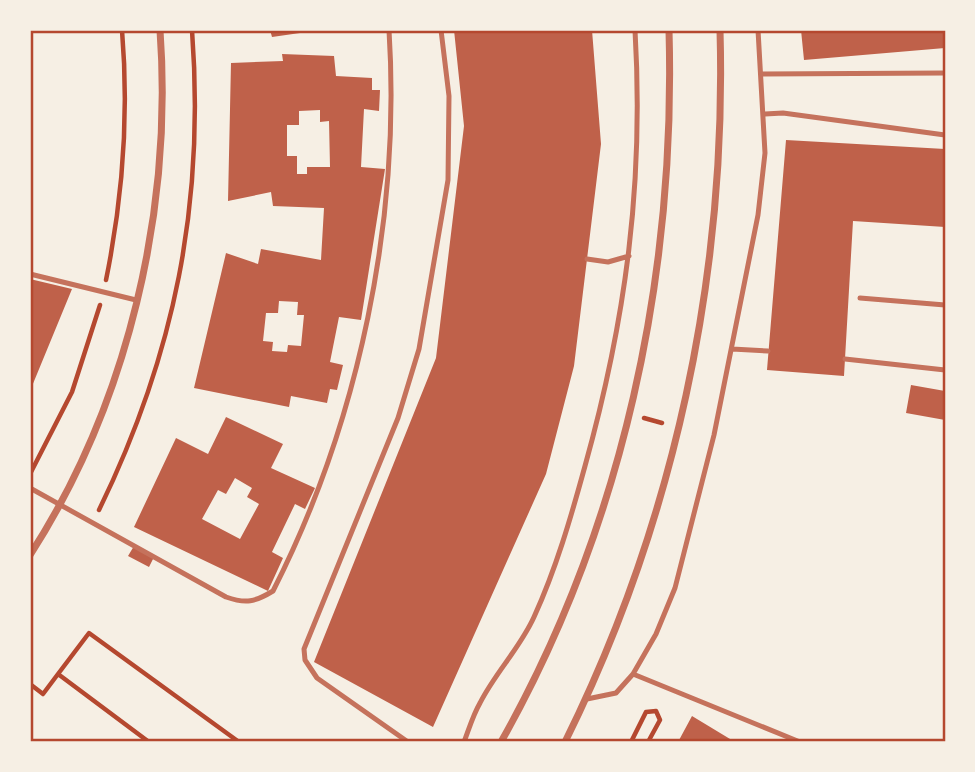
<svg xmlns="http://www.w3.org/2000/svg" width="975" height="772" font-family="Manrope,sans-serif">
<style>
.building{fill:#bf614a;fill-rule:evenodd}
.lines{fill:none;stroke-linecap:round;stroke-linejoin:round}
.path{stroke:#b5482f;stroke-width:4.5}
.service{stroke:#c5725c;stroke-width:5}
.minor{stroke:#c5725c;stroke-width:7}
.neatline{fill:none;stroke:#b5482f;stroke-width:2.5}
</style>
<rect width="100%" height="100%" fill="#f6efe4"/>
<path class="building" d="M 270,30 L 314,30 L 314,31 L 272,37 Z
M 454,30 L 592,30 L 601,144 L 574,366 L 546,474 L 433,727 L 314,662 L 436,358 L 464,126 Z
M 801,30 L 945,30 L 945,48 L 804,60 Z
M 282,54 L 334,56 L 336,76 L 372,78 L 372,90 L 380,90 L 379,111 L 364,109 L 361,167 L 385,169 L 361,320 L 339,317 L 330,362 L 343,365 L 337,390 L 330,389 L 327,403 L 291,396 L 289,407 L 194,388 L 226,253 L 258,264 L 261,249 L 321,260 L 324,208 L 273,206 L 271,192 L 228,201 L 231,63 L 283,61 ZM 320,110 L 320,122 L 329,121 L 330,167 L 307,167 L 307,174 L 297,174 L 297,156 L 287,156 L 287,125 L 299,125 L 299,111 ZM 279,301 L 298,302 L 297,315 L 304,315 L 301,346 L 288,345 L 287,352 L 272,351 L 273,342 L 263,341 L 266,313 L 278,313 Z
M 786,140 L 945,149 L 945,227 L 853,221 L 844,376 L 767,370 Z
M 30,279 L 72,289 L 30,391 Z
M 911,385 L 945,391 L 945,420 L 906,413 Z
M 226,417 L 283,444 L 271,468 L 315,488 L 305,509 L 295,504 L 272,552 L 283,558 L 268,591 L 134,527 L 176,438 L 208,454 ZM 235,478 L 252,488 L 247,497 L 259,504 L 240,539 L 202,519 L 218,490 L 226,494 Z
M 134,546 L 154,557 L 149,567 L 128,556 Z
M 692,716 L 735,742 L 678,742 Z"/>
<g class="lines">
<path class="path" d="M 106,280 C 123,197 129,114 122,30
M 644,418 L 662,423
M 30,474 L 72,392 L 100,305
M 99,510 C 175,354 205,203 192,30
M 58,674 L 89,633 L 239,742
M 30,684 L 43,694 L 58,674 L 149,742
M 631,742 L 646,712 L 656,711 L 660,720 L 648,742"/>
<path class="service" d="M 762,74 L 945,73
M 765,114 L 783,113 L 945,135
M 587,259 L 608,262 L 629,256
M 30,274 L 136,300
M 860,298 L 945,305
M 732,349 L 768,351
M 845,359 L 945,370
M 30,488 L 226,597 C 246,604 255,602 273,591 C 359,422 401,219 389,30
M 633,674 L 800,742
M 587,699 L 616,693 L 633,674 L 656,634 L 675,588 L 714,435 L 758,215 L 765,153 L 758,30
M 408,742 L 317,678 L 305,660 L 304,649 L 398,418 L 419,349 L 448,180 L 449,96 L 441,30
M 464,742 C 469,729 473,715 480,703 C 495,673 520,648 534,617 C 556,569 571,517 585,466 C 626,319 644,183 635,30"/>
<path class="minor" d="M 30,555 C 128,403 173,210 160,30
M 501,742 C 623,526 676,276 669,30
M 565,742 C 674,522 727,275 720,30"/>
</g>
<rect width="975" height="772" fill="none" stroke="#f6efe4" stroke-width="63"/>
<rect x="32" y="32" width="912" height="708" class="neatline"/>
</svg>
